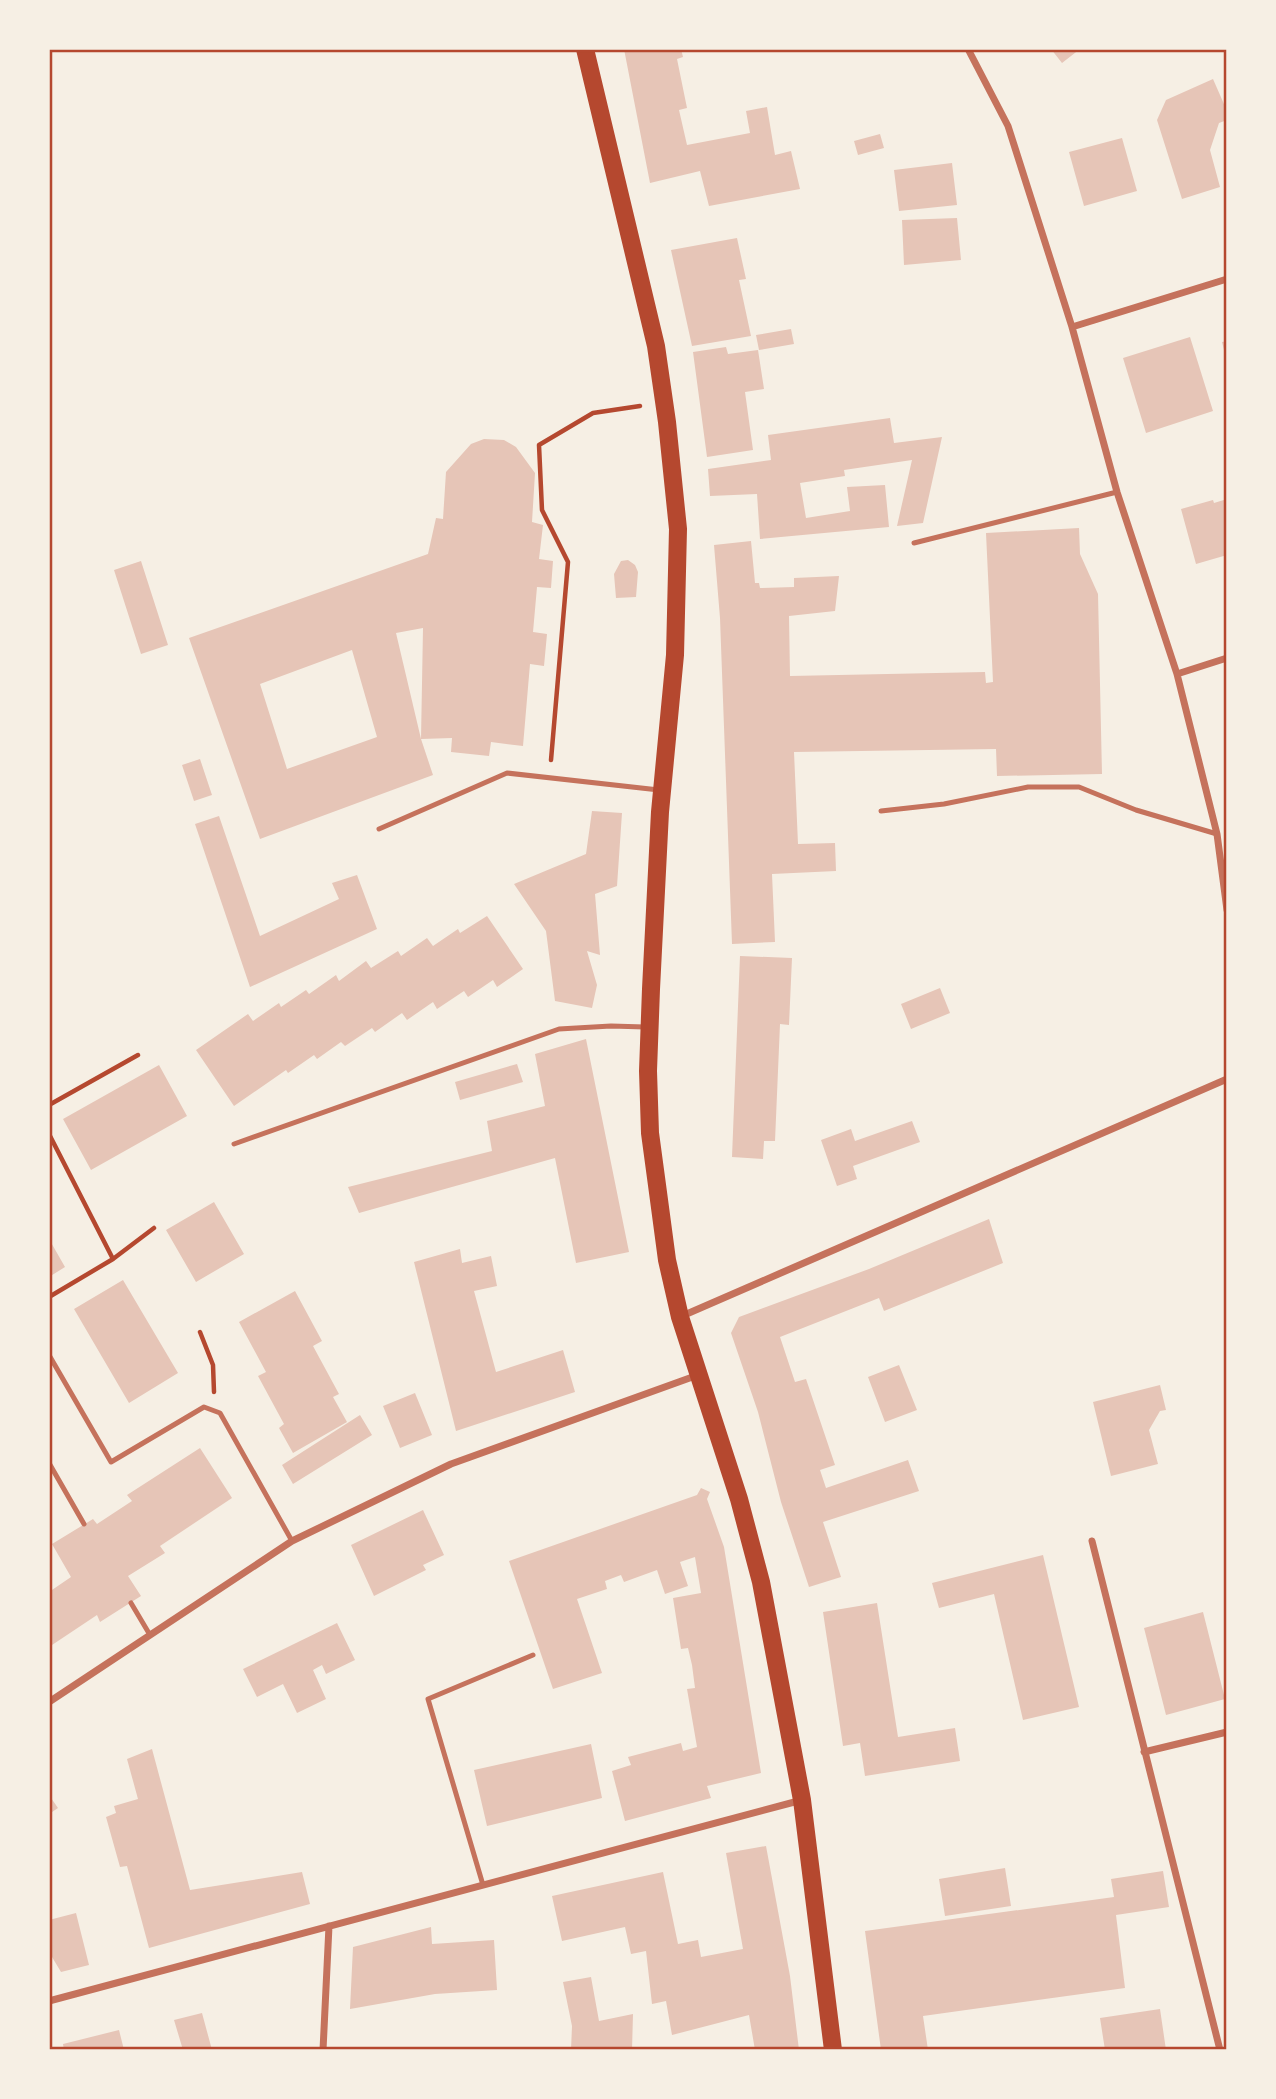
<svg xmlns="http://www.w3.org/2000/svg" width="1276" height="2099" font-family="Figtree,sans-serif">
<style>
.building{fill:#e6c5b7;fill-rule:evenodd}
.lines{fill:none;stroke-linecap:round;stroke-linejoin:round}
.path{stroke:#b5482f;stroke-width:4.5}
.service{stroke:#c5725c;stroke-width:5}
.minor{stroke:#c5725c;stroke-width:7}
.primary{stroke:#b5482f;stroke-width:18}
.neatline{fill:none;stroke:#b5482f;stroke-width:2.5}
</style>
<rect width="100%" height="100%" fill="#f6efe4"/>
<path class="building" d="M 624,49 L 681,49 L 683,57 L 677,59 L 687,108 L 679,110 L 687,145 L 750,133 L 746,111 L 767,107 L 775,155 L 791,151 L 800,189 L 709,206 L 700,171 L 650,183 Z
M 1051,49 L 1080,49 L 1062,63 Z
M 1213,79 L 1227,111 L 1227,120 L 1219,123 L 1210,150 L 1220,187 L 1182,199 L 1157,120 L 1166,100 Z
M 880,134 L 884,148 L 858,155 L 854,141 Z
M 1122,138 L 1137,191 L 1084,206 L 1069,152 Z
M 952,163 L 957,205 L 899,211 L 894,170 Z
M 957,218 L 961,260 L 904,265 L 902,220 Z
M 737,238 L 746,279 L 739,280 L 751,336 L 692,346 L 671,250 Z
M 791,329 L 794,344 L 759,350 L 756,335 Z
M 1190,337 L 1213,411 L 1146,433 L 1123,358 Z
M 1227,341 L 1227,358 L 1226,358 L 1222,342 Z
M 726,347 L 728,354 L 758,350 L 764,389 L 745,392 L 753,450 L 707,457 L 693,352 Z
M 890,418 L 894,443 L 942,437 L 923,523 L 897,526 L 912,460 L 844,470 L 845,476 L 800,483 L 806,518 L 850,511 L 847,487 L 885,485 L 889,527 L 760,539 L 757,494 L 710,496 L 708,469 L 771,460 L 768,435 Z
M 484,439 L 504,440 L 516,447 L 535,473 L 532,522 L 543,525 L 539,559 L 553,561 L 551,588 L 537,587 L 533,632 L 547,634 L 544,666 L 530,664 L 523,746 L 491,742 L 489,756 L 451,752 L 452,738 L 421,739 L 433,775 L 260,839 L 189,638 L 428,554 L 436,518 L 443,519 L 446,472 L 471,444 ZM 423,628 L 421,739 L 396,633 ZM 352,650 L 377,737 L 287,769 L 260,684 Z
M 1227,499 L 1227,555 L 1196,564 L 1181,509 L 1213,500 L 1214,503 Z
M 1079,528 L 1080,554 L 1098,594 L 1102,774 L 997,776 L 996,749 L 794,752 L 798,844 L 835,843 L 836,871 L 772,874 L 775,942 L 732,944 L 720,618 L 714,545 L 751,541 L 755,583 L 759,583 L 760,588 L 794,587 L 794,578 L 839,576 L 835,611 L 789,616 L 790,676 L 985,672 L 986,683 L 993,682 L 986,533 Z
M 628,560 L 635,565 L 638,572 L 636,597 L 616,598 L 614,574 L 621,561 Z
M 141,561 L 168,645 L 141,654 L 114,570 Z
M 200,759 L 212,795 L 194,801 L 182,765 Z
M 592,811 L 622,813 L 617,886 L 595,894 L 600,955 L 587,951 L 597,985 L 592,1008 L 555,1001 L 546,931 L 514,884 L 586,854 Z
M 219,816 L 260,936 L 339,899 L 332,883 L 357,875 L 377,929 L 250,987 L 195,824 Z
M 487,916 L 523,969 L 497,987 L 493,980 L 468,997 L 464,991 L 437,1009 L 433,1002 L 407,1020 L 402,1013 L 375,1032 L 372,1028 L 345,1046 L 341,1042 L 317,1059 L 314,1055 L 288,1073 L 286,1070 L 234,1106 L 196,1050 L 248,1014 L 253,1021 L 279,1003 L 281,1007 L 306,990 L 309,994 L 336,975 L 339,981 L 366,961 L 371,968 L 398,951 L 401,956 L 427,938 L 433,946 L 458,929 L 460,933 Z
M 740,956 L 792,958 L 789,1025 L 780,1024 L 775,1141 L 764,1141 L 763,1159 L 732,1157 Z
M 940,988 L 950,1013 L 911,1029 L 901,1004 Z
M 586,1039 L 629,1252 L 576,1263 L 555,1158 L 359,1213 L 348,1187 L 492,1151 L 487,1121 L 545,1106 L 535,1054 Z
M 517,1064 L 523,1082 L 460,1100 L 455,1082 Z
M 159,1065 L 187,1116 L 91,1170 L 63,1119 Z
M 912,1121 L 920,1142 L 853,1166 L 857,1179 L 837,1186 L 821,1140 L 851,1129 L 855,1141 Z
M 214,1202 L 244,1254 L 196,1282 L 166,1230 Z
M 989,1219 L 1003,1263 L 884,1311 L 879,1298 L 780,1337 L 795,1382 L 806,1379 L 835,1465 L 820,1470 L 826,1488 L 908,1460 L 919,1491 L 823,1522 L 841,1577 L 809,1587 L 781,1502 L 758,1412 L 731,1333 L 739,1317 L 869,1269 Z
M 49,1239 L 65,1267 L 49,1277 Z
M 460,1249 L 462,1263 L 491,1256 L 497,1286 L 474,1291 L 496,1372 L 563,1350 L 575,1392 L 456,1431 L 414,1262 Z
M 123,1280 L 178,1373 L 129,1403 L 74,1309 Z
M 295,1291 L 322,1341 L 313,1346 L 339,1394 L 333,1397 L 347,1422 L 293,1453 L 279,1428 L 284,1424 L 258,1376 L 266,1372 L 239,1322 Z
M 899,1365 L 917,1410 L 885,1422 L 868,1377 Z
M 1160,1385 L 1166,1410 L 1160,1411 L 1149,1430 L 1158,1464 L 1111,1476 L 1093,1402 Z
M 415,1393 L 432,1435 L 400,1448 L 383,1406 Z
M 360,1415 L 372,1435 L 293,1484 L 282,1465 Z
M 200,1448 L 232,1498 L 160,1546 L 165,1553 L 128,1576 L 141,1596 L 100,1622 L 97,1615 L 49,1647 L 49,1592 L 71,1577 L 52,1544 L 93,1519 L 97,1524 L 132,1501 L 127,1495 Z
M 701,1488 L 710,1492 L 707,1499 L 724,1547 L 761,1773 L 707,1786 L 711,1798 L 625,1821 L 612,1771 L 631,1765 L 628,1757 L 681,1743 L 683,1751 L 697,1747 L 687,1689 L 695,1688 L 692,1665 L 688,1648 L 681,1649 L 673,1598 L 701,1593 L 695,1557 L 680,1562 L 688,1586 L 665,1594 L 657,1570 L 624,1582 L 621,1575 L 605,1581 L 607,1589 L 577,1599 L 602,1673 L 553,1689 L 509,1561 L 697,1495 Z
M 423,1510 L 444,1555 L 423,1565 L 426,1570 L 374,1596 L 351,1545 Z
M 1043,1555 L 1079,1707 L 1023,1720 L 994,1594 L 939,1608 L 932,1583 Z
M 877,1603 L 898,1737 L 955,1728 L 960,1761 L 865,1776 L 860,1743 L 843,1746 L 823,1612 Z
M 1203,1612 L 1225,1699 L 1166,1715 L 1144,1628 Z
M 337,1623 L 355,1660 L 326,1674 L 322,1665 L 313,1670 L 326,1699 L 297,1713 L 283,1684 L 257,1697 L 243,1669 Z
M 591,1744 L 602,1798 L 487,1826 L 474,1770 Z
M 152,1749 L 190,1890 L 302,1872 L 310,1904 L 149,1948 L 127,1866 L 120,1867 L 106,1817 L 116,1813 L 114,1806 L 138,1799 L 127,1759 Z
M 49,1795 L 58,1808 L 49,1814 Z
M 766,1846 L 790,1976 L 799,2050 L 755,2050 L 749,2015 L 672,2035 L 666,2001 L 652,2004 L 646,1951 L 631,1954 L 625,1927 L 562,1941 L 552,1896 L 663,1872 L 678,1944 L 698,1940 L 701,1957 L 743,1949 L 726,1853 Z
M 1005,1868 L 1011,1906 L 945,1916 L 939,1879 Z
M 1163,1871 L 1169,1907 L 1116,1915 L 1125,1988 L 923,2016 L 928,2050 L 881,2050 L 865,1931 L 1114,1897 L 1111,1879 Z
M 76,1913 L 89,1965 L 61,1972 L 49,1952 L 49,1920 Z
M 431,1927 L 432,1944 L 494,1940 L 497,1990 L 435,1994 L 350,2009 L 353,1947 Z
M 591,1977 L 599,2021 L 633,2014 L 632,2050 L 571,2050 L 572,2026 L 563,1982 Z
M 1160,2009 L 1166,2050 L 1105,2050 L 1100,2018 Z
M 202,2013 L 212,2050 L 183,2050 L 174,2020 Z
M 119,2030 L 124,2050 L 64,2050 L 63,2044 Z"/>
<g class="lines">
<path class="path" d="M 551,760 L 568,562 L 542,510 L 539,445 L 593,413 L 640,406
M 49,1105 L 138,1055
M 49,1134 L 113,1259 L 49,1297
M 113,1259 L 154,1228
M 200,1332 L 213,1365 L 214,1392"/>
<path class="service" d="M 914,543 L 1117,492
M 881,811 L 944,804 L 1028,787 L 1079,787 L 1136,810 L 1217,834
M 379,829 L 507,773 L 659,790
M 234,1144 L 559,1029 L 611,1026 L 645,1027
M 49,1355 L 111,1462 L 204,1407 L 220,1413 L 292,1541
M 49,1463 L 84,1524
M 131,1603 L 150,1635
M 483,1885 L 428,1699 L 533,1655"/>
<path class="minor" d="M 968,49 L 1008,126 L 1072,327 L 1117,492 L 1177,674 L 1217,834 L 1227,910
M 1072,327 L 1227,279
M 1177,674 L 1227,658
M 682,1316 L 1227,1079
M 1092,1541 L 1220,2050
M 49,1702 L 292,1541 L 451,1464 L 698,1375
M 1144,1752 L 1227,1732
M 49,2001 L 802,1800
M 323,2050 L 329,1926"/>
<path class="primary" d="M 585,49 L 656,346 L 667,422 L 678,529 L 675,655 L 660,812 L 651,989 L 648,1071 L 650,1133 L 657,1185 L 667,1260 L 680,1317 L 739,1499 L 761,1582 L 802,1800 L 833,2050"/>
</g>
<rect width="1276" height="2099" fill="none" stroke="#f6efe4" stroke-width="102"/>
<rect x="51" y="51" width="1174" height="1997" class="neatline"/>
</svg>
